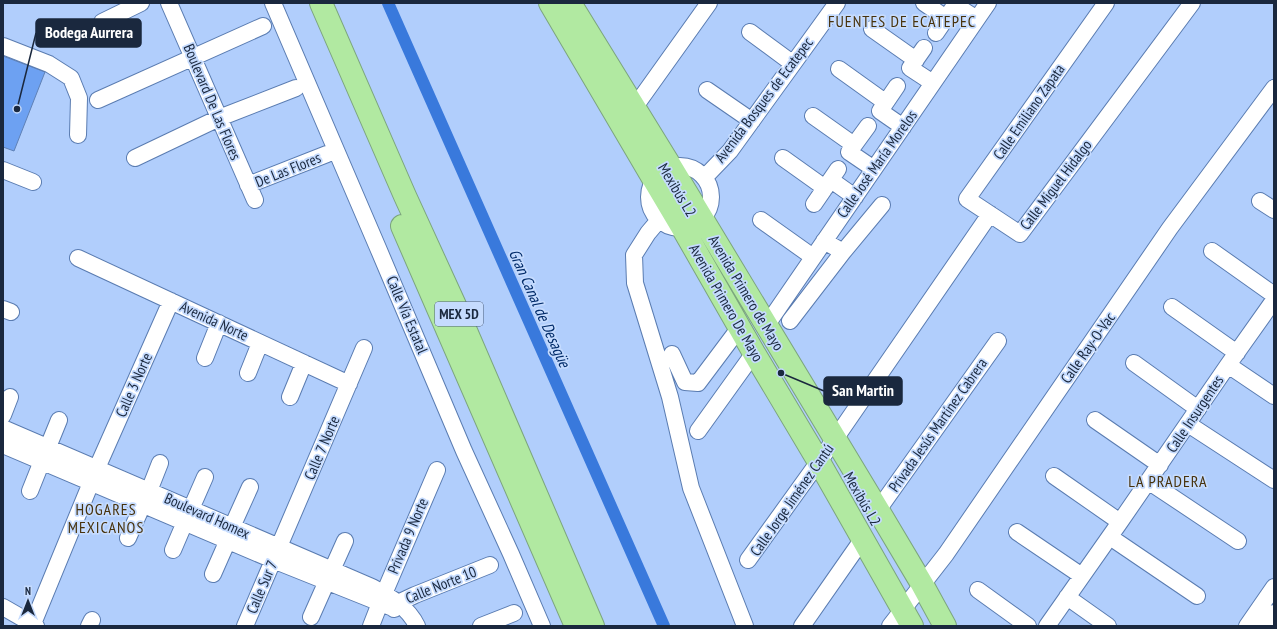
<svg xmlns="http://www.w3.org/2000/svg" width="1277" height="629" font-family="'PT Sans Narrow',sans-serif">
<style>
.lines{fill:none;stroke-linecap:round;stroke-linejoin:round}
.canal{stroke:#3979dc;stroke-width:12}
.building{fill:#6da1f2;stroke:#5f81b6}
.minor-casing{stroke:#5a7cb1;stroke-width:18}
.highway-casing{stroke:#7ca57e;stroke-width:24}
.minor{stroke:#fff;stroke-width:16}
.highway{stroke:#b1e9a1;stroke-width:22}
.labels{text-anchor:middle;stroke-width:3.5;stroke-linejoin:round;paint-order:stroke}
.shield{fill:#c5dbfe;stroke:#4d5e78;stroke-width:1}
.shield-label{font-size:14px;font-weight:bold;fill:#1a283e}
.street-label{font-size:15px;fill:#1a283e;stroke:#c5dbfe}
.neighbourhood-label{font-size:16px;letter-spacing:1px;fill:#47320c;stroke:#c5dbfe}
.water-label{font-size:16px;font-style:italic;fill:#012b69;stroke:#c5dbfe}
.leader{fill:none;stroke:#1a283e;stroke-width:1.5}
.callout-dot{fill:#1a283e;stroke:#c5dbfe;stroke-width:1.5}
.callout{fill:#1a283e;stroke:#1a283e;stroke-width:1.5}
.callout-label{font-size:16px;text-anchor:middle;font-weight:bold;fill:#fff}
</style>
<rect width="100%" height="100%" fill="#b1cefc"/>
<g class="lines">
<path class="canal" d="M 388,3 L 664,626"/>
</g>
<path class="building" d="M 3,56 L 45,72 L 14,151 L 3,147 Z"/>
<g class="lines">
<g class="minor-casing">
<path id="minor" d="M 169,3 L 255,200
M 273,3 L 378,248 L 464,451 L 511,554 L 542,626
M 924,3 L 946,18
M 1106,3 L 967,199 L 1020,234 L 1192,3
M 102,22 L 141,3
M 872,29 L 916,60
M 750,32 L 792,63
M 936,33 L 955,5 L 977,19
M 3,46 L 49,64 L 71,78 L 79,98 L 78,135
M 924,48 L 910,68 L 933,83
M 839,69 L 885,102
M 897,86 L 880,111 L 903,127
M 707,90 L 752,121
M 98,100 L 263,26
M 634,108 L 709,3
M 813,116 L 854,145
M 868,126 L 849,152 L 874,169
M 135,158 L 219,118 L 296,88
M 783,158 L 825,188
M649 197a31 31 0 1 1 62 0a31 31 0 1 1-62 0Z
M 3,170 L 33,182
M 705,177 L 730,151 L 837,3
M 831,180 L 855,197
M 248,185 L 327,154
M 1260,201 L 1274,210
M 814,204 L 838,169
M 659,220 L 648,233 L 634,255 L 635,283 L 670,397 L 691,488 L 745,626
M 761,220 L 813,257
M 1212,251 L 1274,295
M 843,252 L 882,205
M 78,258 L 349,384
M 1172,307 L 1237,353
M 3,309 L 11,312
M 790,321 L 843,252 L 824,241
M 766,326 L 988,3
M 672,354 L 685,382 L 698,383 L 734,335 L 742,331
M 205,358 L 219,323
M 1134,363 L 1198,409
M 1228,365 L 1274,396
M 248,373 L 260,343
M 290,397 L 304,363
M 3,415 L 10,397
M 1095,420 L 1160,465
M 1188,424 L 1274,480
M 3,428 L 372,587 C 389,596 408,607 417,626
M 698,431 L 754,353
M 3,445 L 273,560 L 393,608
M 48,447 L 59,420
M 1054,476 L 1120,522
M 1148,481 L 1238,541
M 30,491 L 42,461
M 149,491 L 160,463
M 191,509 L 205,477
M 878,510 L 998,341
M 232,527 L 250,487
M 1017,532 L 1082,576
M 1110,537 L 1197,596
M 128,538 L 143,504
M 173,550 L 185,522
M 748,560 L 835,439 L 990,214
M 332,570 L 345,541
M 213,574 L 228,540
M 978,590 L 1028,626
M 1067,597 L 1108,626
M 3,607 L 36,626
M 394,609 L 398,603 L 415,595 L 490,565
M 311,617 L 327,581
M 32,626 L 97,468 L 171,301
M 89,626 L 92,620
M 245,626 L 364,348
M 371,626 L 380,603 L 437,470
M 481,626 L 514,613
M 802,626 L 862,540
M 890,626 L 946,554 L 1170,228 L 1274,88
M 1047,626 L 1120,522 L 1228,365 L 1274,300
M 1247,626 L 1274,587
M 1265,626 L 1274,613"/>
</g>
<g class="highway-casing">
<path id="highway" d="M 321,3 L 405,196 L 454,303 L 593,626
M 550,3 L 654,180 L 682,227 L 754,353 L 819,462 L 912,626
M 570,3 L 671,167 L 878,510 L 922,584 L 945,626
M 402,226 L 576,626"/>
</g>
<use href="#minor" class="minor"/>
<use href="#highway" class="highway"/>
</g>
<g class="labels">
<rect class="shield" x="435" y="302" width="48" height="24" rx="3"/>
<g class="shield-label">
<text x="459" y="319">MEX 5D</text>
</g>
<g class="street-label">
<text transform="translate(764 100) rotate(-53)" y="5">Avenida Bosques de Ecatepec</text>
<text transform="translate(212 102) rotate(67)" y="5">Boulevard De Las Flores</text>
<text transform="translate(1029 112) rotate(-55)" y="5">Calle Emiliano Zapata</text>
<text transform="translate(877 164) rotate(-55)" y="5">Calle José María Morelos</text>
<text transform="translate(288 170) rotate(-22)" y="5">De Las Flores</text>
<text transform="translate(1056 185) rotate(-53)" y="5">Calle Miguel Hidalgo</text>
<text transform="translate(677 190) rotate(59)" y="5">Mexibús L2</text>
<text transform="translate(746 293) rotate(59)" y="5">Avenida Primero de Mayo</text>
<text transform="translate(726 303) rotate(60)" y="5">Avenida Primero De Mayo</text>
<text transform="translate(407 315) rotate(67)" y="5">Calle Vía Estatal</text>
<text transform="translate(214 321) rotate(25)" y="5">Avenida Norte</text>
<text transform="translate(1088 348) rotate(-55)" y="5">Calle Ray-O-Vac</text>
<text transform="translate(134 385) rotate(-66)" y="5">Calle 3 Norte</text>
<text transform="translate(1195 414) rotate(-56)" y="5">Calle Insurgentes</text>
<text transform="translate(938 425) rotate(-55)" y="5">Privada Jesús Martínez Cabrera</text>
<text transform="translate(322 448) rotate(-67)" y="5">Calle 7 Norte</text>
<text transform="translate(862 499) rotate(60)" y="5">Mexibús L2</text>
<text transform="translate(792 500) rotate(-55)" y="5">Calle Jorge Jiménez Cantú</text>
<text transform="translate(207 516) rotate(24)" y="5">Boulevard Homex</text>
<text transform="translate(408 536) rotate(-67)" y="5">Privada 9 Norte</text>
<text transform="translate(441 585) rotate(-22)" y="5">Calle Norte 10</text>
<text transform="translate(262 587) rotate(-67)" y="5">Calle Sur 7</text>
</g>
<g class="neighbourhood-label">
<text x="902" y="27">FUENTES DE ECATEPEC</text>
<text x="1168" y="487">LA PRADERA</text>
<text x="106" y="515">HOGARES<tspan x="106" dy="18">MEXICANOS</tspan></text>
</g>
<g class="water-label">
<text transform="translate(540 308) rotate(66)" y="6">Gran Canal de Desagüe</text>
</g>
</g>
<path class="leader" d="M17 109L36 33M781 373L824 391"/>
<g class="callout-dot">
<circle cx="17" cy="109" r="4"/>
<circle cx="781" cy="373" r="4"/>
</g>
<g class="callout">
<rect x="36" y="19" width="105" height="28" rx="4"/>
<rect x="824" y="377" width="78" height="28" rx="4"/>
</g>
<g class="callout-label">
<text x="89" y="38">Bodega Aurrera</text>
<text x="863" y="396">San Martin</text>
</g>
<rect width="1277" height="629" fill="none" stroke="#1a283e" stroke-width="8"/>
<g transform="translate(28 601)" stroke="#c5dbfe" stroke-width="3" paint-order="stroke">
<path d="M0-3L7 15L0 10L-7 15Z" fill="#1a283e"/>
<text y="-6" font-size="11" font-weight="bold" text-anchor="middle" fill="#1a283e">N</text>
</g>
</svg>
